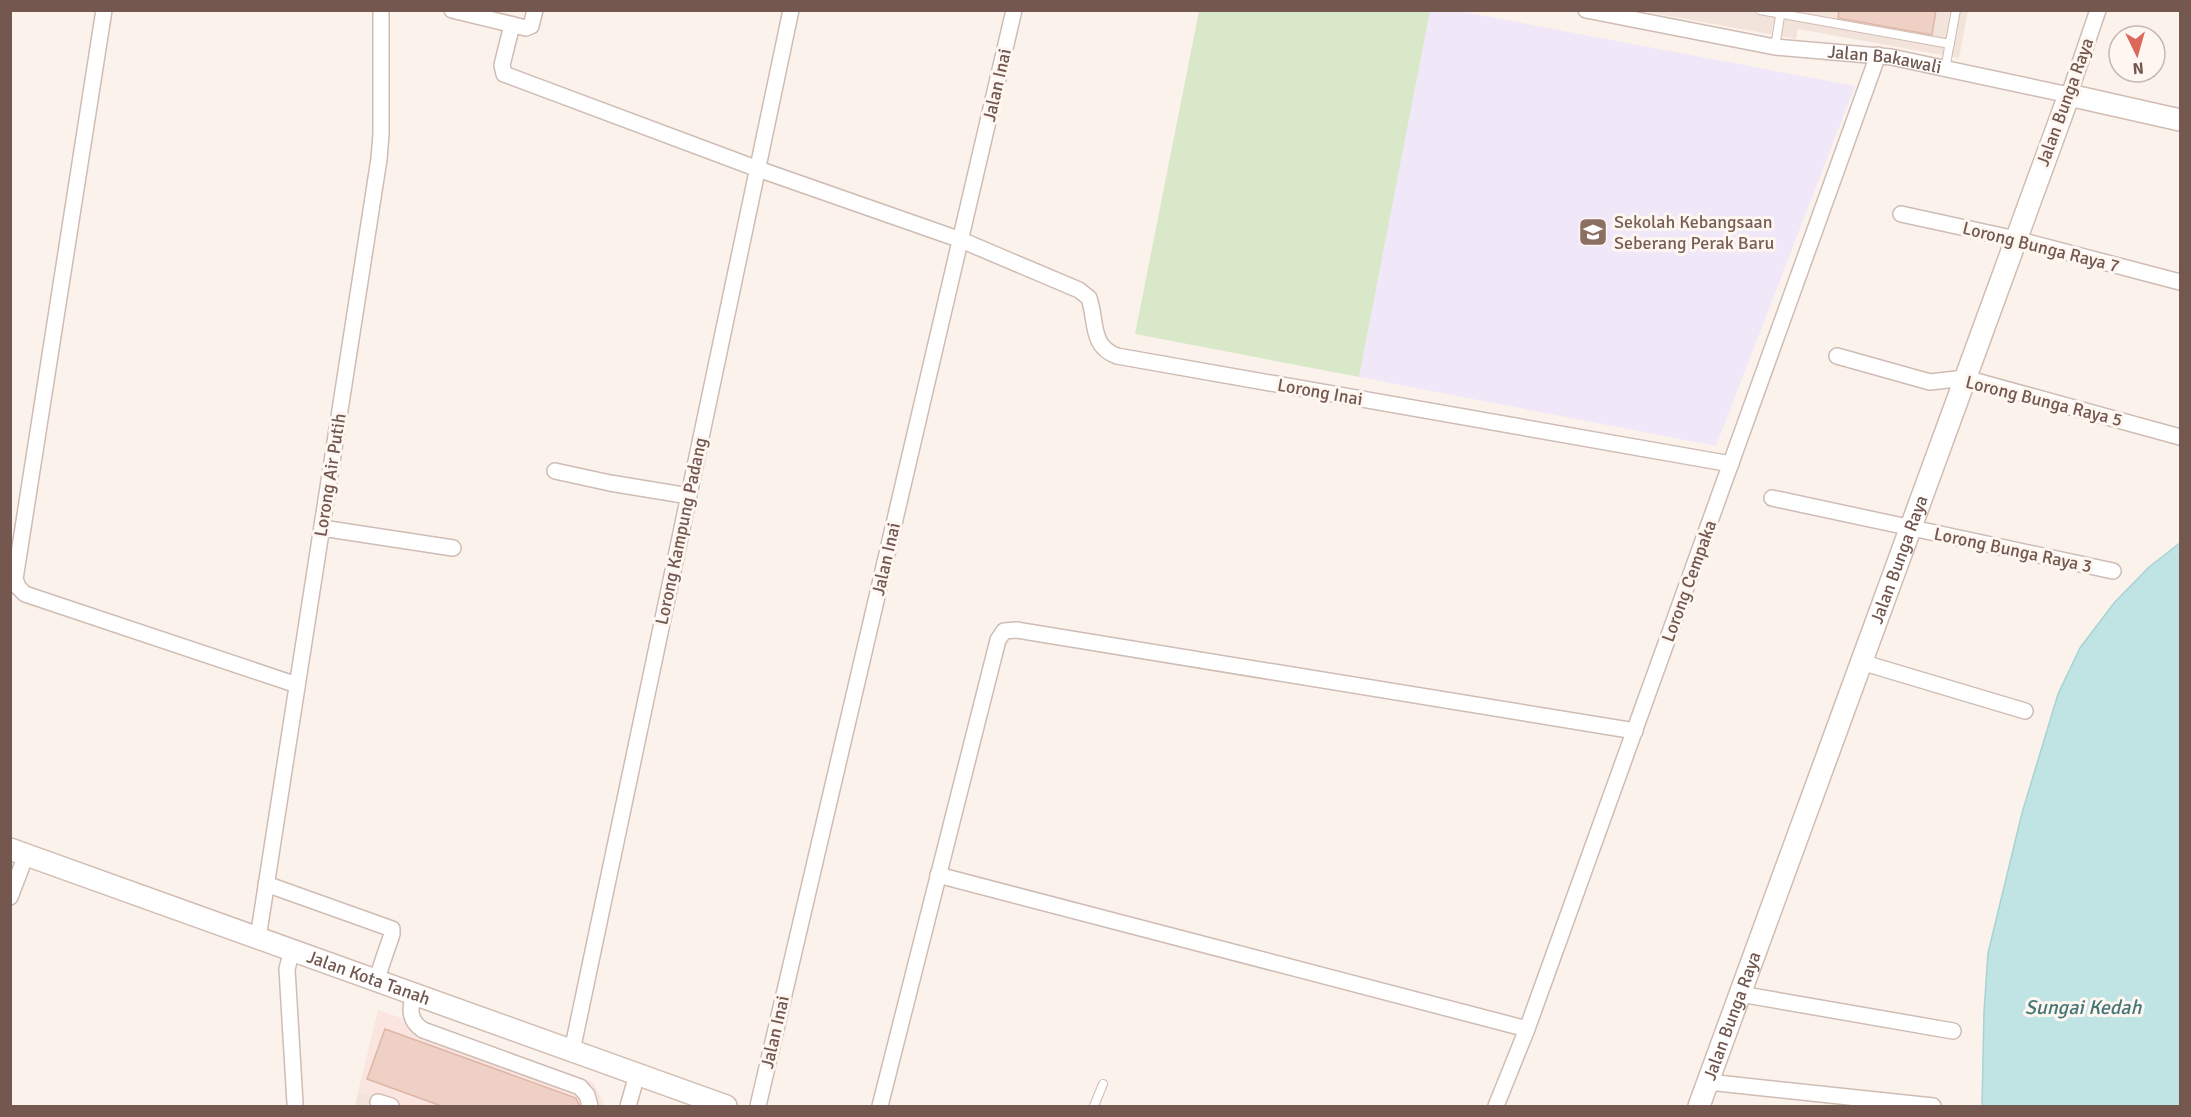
<svg xmlns="http://www.w3.org/2000/svg" width="2191" height="1117" font-family="Signika,sans-serif">
<style>
.residential{fill:#f2e4da}
.commercial{fill:#fae5e0}
.education{fill:#f0e7f8}
.green{fill:#dae8ca}
.water{fill:#c0e3e4;stroke:#a7d3d4;stroke-width:1.5}
.building{fill:#eed0c5;stroke:#dfb5a6;stroke-width:1.5}
.lines{fill:none;stroke-linecap:round;stroke-linejoin:round}
.lane-casing{stroke:#cfbcb4;stroke-width:10}
.street-casing{stroke:#cfbcb4;stroke-width:18}
.secondary-casing{stroke:#d1bcb2;stroke-width:24}
.lane{stroke:#fff;stroke-width:8}
.street{stroke:#fff;stroke-width:15}
.secondary{stroke:#fff;stroke-width:21}
.labels{text-anchor:middle;stroke-width:6;stroke-linejoin:round;paint-order:stroke}
.street-label{font-size:18px;fill:#745850;stroke:#fef7f1}
.education-label{font-size:18px;fill:#785e54;stroke:#fef7f1;text-anchor:start}
.water-label{font-size:20px;font-style:italic;fill:#447678;stroke:#fef7f1}
</style>
<rect width="100%" height="100%" fill="#fbf3eb"/>
<path class="residential" d="M 1641,11 L 1968,11 L 1959,58 L 1798,29 L 1796,39 Z
M 358,1092 L 401,1106 L 355,1106 Z"/>
<path class="commercial" d="M 378,1010 L 593,1082 L 605,1106 L 401,1106 L 358,1092 Z"/>
<path class="education" d="M 1430,11 L 1458,11 L 1855,86 L 1716,446 L 1359,377 Z"/>
<path class="green" d="M 1199,11 L 1430,11 L 1359,377 L 1135,334 Z"/>
<path class="water" d="M 2180,543 L 2180,1106 L 1982,1106 L 1984,1012 L 1988,953 L 2022,813 L 2058,694 L 2080,648 L 2114,603 L 2149,567 Z"/>
<path class="building" d="M 1839,10 L 1936,10 L 1932,35 L 1838,18 Z
M 385,1029 L 576,1098 L 580,1107 L 444,1107 L 367,1079 Z"/>
<g class="lines">
<g class="lane-casing">
<path id="lane" d="M 1760,10 L 1950,44
M 1775,47 L 1781,10
M 1945,69 L 1956,10
M 1094,1106 L 1103,1084"/>
</g>
<g class="street-casing">
<g id="street">
<path d="M 104,10 L 15,579 L 18,587 L 25,594 L 297,685"/>
<path d="M 452,10 L 526,28 L 531,26 L 535,10"/>
<path id="s1" d="M 1586,10 L 1775,47 L 1891,57 L 2069,95 L 2098,10"/>
<path d="M 512,25 L 502,65 L 504,74 L 758,169 L 961,240 L 1079,290 L 1089,298 C 1097,322 1090,346 1117,356 L 1731,464"/>
<path d="M 1901,214 L 2016,239 L 2180,282"/>
<path d="M 1837,356 L 1930,382 L 1965,378 L 2180,437"/>
<path d="M 555,471 L 610,483 L 689,496"/>
<path d="M 1772,498 L 2113,571"/>
<path d="M 322,528 L 453,548"/>
<path d="M 1861,662 L 2025,711"/>
<path d="M 938,875 L 1527,1029"/>
<path d="M 266,884 L 392,929 L 392,934 L 376,981"/>
<path d="M 10,897 L 26,855"/>
<path d="M 258,938 L 379,159 L 381,134 L 381,10"/>
<path d="M 292,950 L 287,969 L 295,1103"/>
<path d="M 1740,994 L 1953,1031"/>
<path d="M 414,995 C 409,1009 409,1021 423,1030 L 580,1087 L 587,1095 L 590,1106"/>
<path d="M 572,1051 L 791,10"/>
<path d="M 1708,1082 L 1933,1106"/>
<path d="M 378,1102 L 391,1106"/>
<path d="M 628,1106 L 637,1075"/>
<path d="M 758,1106 L 1014,10"/>
<path d="M 880,1106 L 998,640 L 1004,631 L 1016,630 L 1635,731"/>
<path d="M 1496,1106 L 1527,1029 L 1878,55"/>
</g>
</g>
<g class="secondary-casing">
<g id="secondary">
<path id="s2" d="M 10,849 L 726,1106"/>
<path id="s3" d="M 1699,1106 L 2069,95 L 2180,120"/>
</g>
</g>
<use href="#lane" class="lane"/>
<use href="#street" class="street"/>
<use href="#secondary" class="secondary"/>
</g>
<defs>
<g id="school-square" transform="scale(1.5)"><rect x="-9" y="-9" width="18" height="18" rx="4" fill="#8d6e63" stroke="#fef7f1"/><path d="M0-5L7-2L0 1L-7-2ZM-4 1L0 2.5L4 1V4Q0 6-4 4Z" fill="#fff"/></g>
</defs>
<g fill-rule="evenodd">
<use href="#school-square" x="1593" y="232"/>
</g>
<g class="labels">
<g class="street-label">
<text dy="6" stroke="none"><textPath href="#s1" startOffset="303">Jalan Bakawali</textPath></text>
<text transform="translate(997 85) rotate(-77)" y="6">Jalan Inai</text>
<text transform="translate(2065 102) rotate(-70)" y="6">Jalan Bunga Raya</text>
<text transform="translate(2041 247) rotate(14)" y="6">Lorong Bunga Raya 7</text>
<text transform="translate(1320 392) rotate(10)" y="6">Lorong Inai</text>
<text transform="translate(2044 401) rotate(14)" y="6">Lorong Bunga Raya 5</text>
<text transform="translate(330 475) rotate(-81)" y="6">Lorong Air Putih</text>
<text transform="translate(681 531) rotate(-78)" y="6">Lorong Kampung Padang</text>
<text transform="translate(2013 550) rotate(12)" y="6">Lorong Bunga Raya 3</text>
<text transform="translate(886 559) rotate(-77)" y="6">Jalan Inai</text>
<text dy="6" stroke="none"><textPath href="#s3" startOffset="582">Jalan Bunga Raya</textPath></text>
<text transform="translate(1689 581) rotate(-70)" y="6">Lorong Cempaka</text>
<text dy="6" stroke="none"><textPath href="#s2" startOffset="381">Jalan Kota Tanah</textPath></text>
<text dy="6" stroke="none"><textPath href="#s3" startOffset="96">Jalan Bunga Raya</textPath></text>
<text transform="translate(775 1032) rotate(-77)" y="6">Jalan Inai</text>
</g>
<g class="education-label">
<text x="1614" y="228">Sekolah Kebangsaan<tspan x="1614" dy="21">Seberang Perak Baru</tspan></text>
</g>
<g class="water-label">
<text x="2083" y="1014">Sungai Kedah</text>
</g>
</g>
<rect width="2191" height="1117" fill="none" stroke="#745850" stroke-width="24"/>
<g transform="translate(2137 54) rotate(175)"><circle r="28" fill="#fef7f1" stroke="#c7b7b1" stroke-width="1.5"/>
<path d="M0-4.5L10 22L0 15L-10 22Z" fill="#da685b"/>
<text y="-9" font-size="16" font-weight="bold" text-anchor="middle" fill="#745850">N</text>
</g>
</svg>
